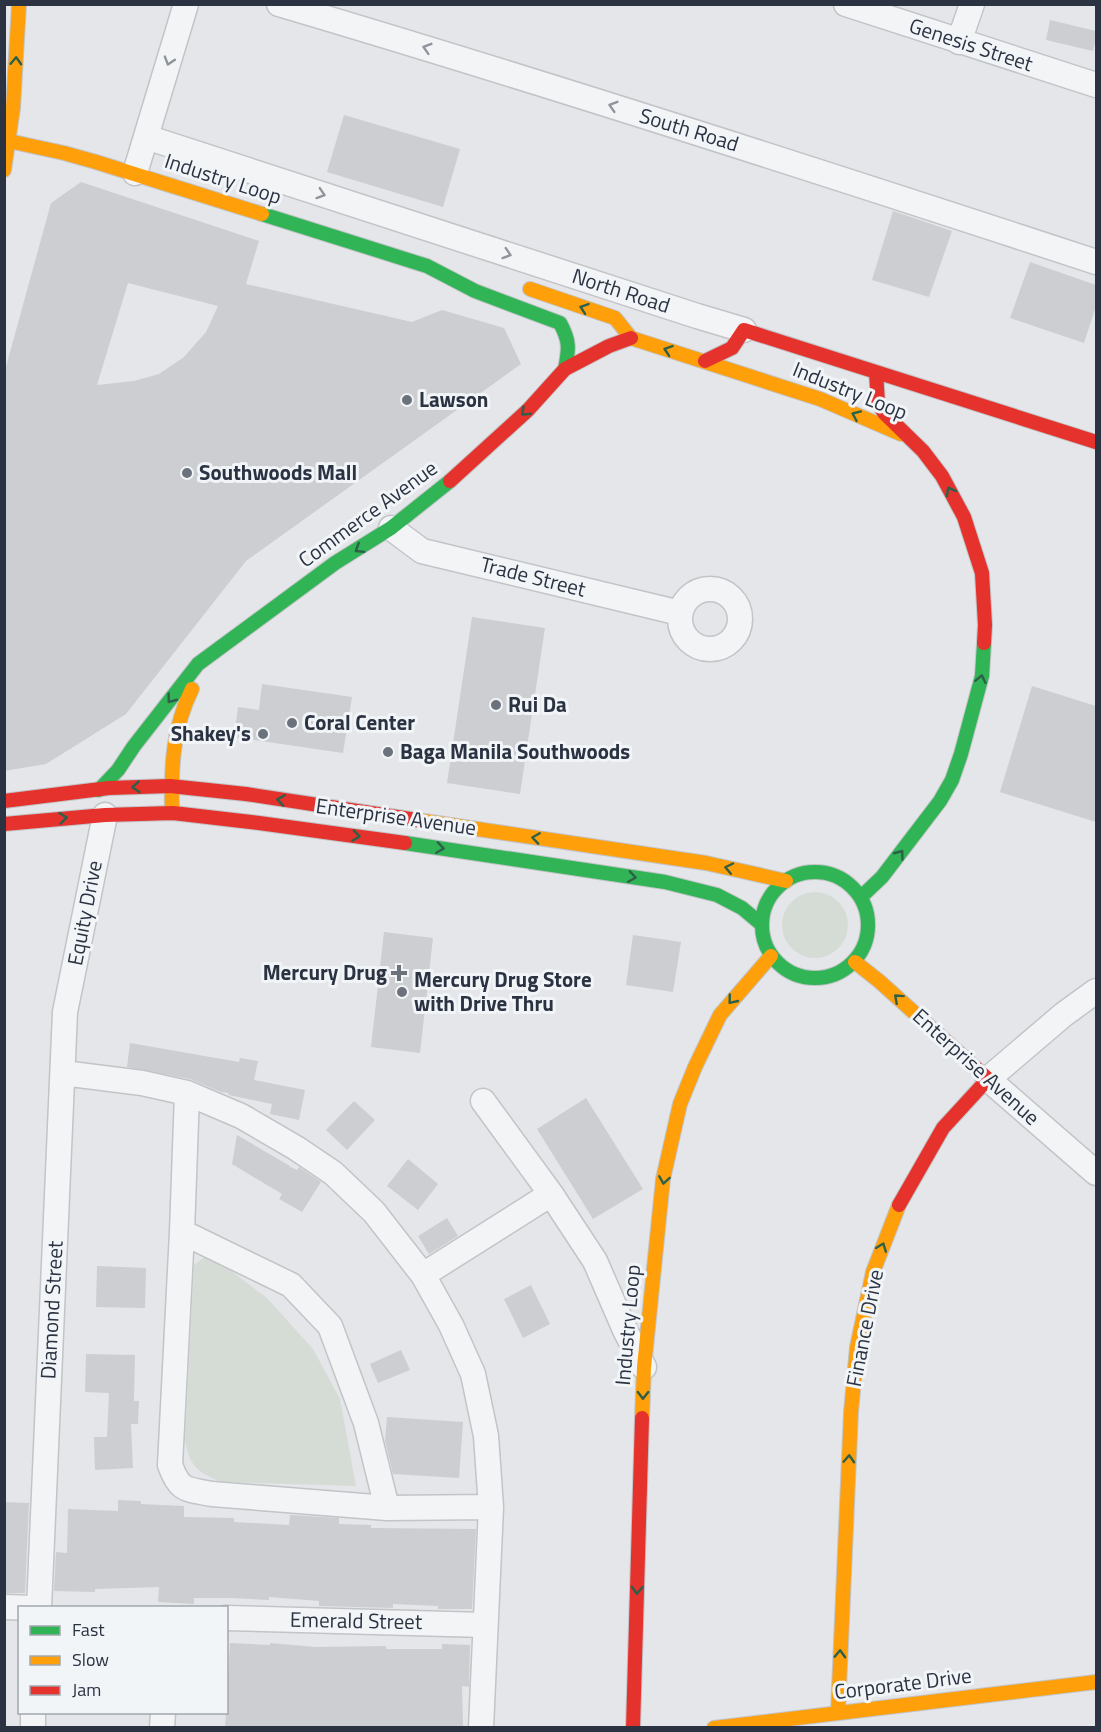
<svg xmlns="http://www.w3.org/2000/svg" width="1101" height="1732" font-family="'Titillium Web',sans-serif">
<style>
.green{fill:#d5dcd5}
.building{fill:#ccced1;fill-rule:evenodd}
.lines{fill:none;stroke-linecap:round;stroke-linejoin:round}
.street-casing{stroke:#c2c4c7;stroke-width:27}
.fast-casing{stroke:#c2c4c7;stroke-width:16}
.slow-casing{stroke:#c2c4c7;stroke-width:16}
.jam-casing{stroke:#c2c4c7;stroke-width:16}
.street{stroke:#f3f4f6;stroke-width:24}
.fast{stroke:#30b455;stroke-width:14}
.slow{stroke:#ff9f0a;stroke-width:14}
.jam{stroke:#e5322d;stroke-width:14}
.oneway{stroke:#8f949c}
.oneway2{stroke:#2d6049}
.poi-dot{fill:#6c727c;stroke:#f2f5f8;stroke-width:2}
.labels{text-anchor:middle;stroke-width:6;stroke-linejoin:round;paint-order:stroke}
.street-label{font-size:21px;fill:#2b3342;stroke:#f2f5f8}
.poi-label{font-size:21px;font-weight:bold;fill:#2b3342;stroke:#f2f5f8;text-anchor:start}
</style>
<rect width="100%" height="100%" fill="#e4e6e9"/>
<path class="green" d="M782 925a33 33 0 1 1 66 0a33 33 0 1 1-66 0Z
M 206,1256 L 222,1264 L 267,1298 L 313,1349 L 340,1399 L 356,1486 L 221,1482 C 198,1472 191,1468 185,1442 L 194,1265 Z"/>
<path class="building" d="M 1050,20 L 1096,31 L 1096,39 L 1093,51 L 1046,40 Z
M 344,115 L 460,149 L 443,207 L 327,172 Z
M 81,182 L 259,241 L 246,284 L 412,322 L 442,310 L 504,328 L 521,364 L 246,561 L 126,714 L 46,764 L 4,771 L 4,374 L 51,203 ZM 128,283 L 218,306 L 206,332 L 184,357 L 159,374 L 134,381 L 97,385 Z
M 893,211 L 952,231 L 929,297 L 872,280 Z
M 1030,262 L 1096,285 L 1096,306 L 1084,343 L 1010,318 Z
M 472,617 L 545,628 L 520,794 L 447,783 Z
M 262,684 L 352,697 L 343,753 L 234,737 L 238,707 L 259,710 Z
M 1032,686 L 1096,706 L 1096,822 L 1000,792 Z
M 384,932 L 433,938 L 420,1053 L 371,1047 Z
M 633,935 L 681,942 L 673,992 L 626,985 Z
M 130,1043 L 239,1062 L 240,1058 L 258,1061 L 254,1080 L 305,1090 L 299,1120 L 270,1114 L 272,1104 L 229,1095 L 228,1093 L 221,1092 L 190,1079 L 127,1067 Z
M 586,1098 L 643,1189 L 593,1219 L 537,1129 Z
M 354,1101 L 375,1120 L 347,1150 L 326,1130 Z
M 237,1135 L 290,1166 L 290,1168 L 291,1167 L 297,1170 L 299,1167 L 321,1182 L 302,1212 L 279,1199 L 282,1194 L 232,1164 Z
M 408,1159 L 438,1184 L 418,1210 L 387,1186 Z
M 447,1218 L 458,1236 L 429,1254 L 418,1236 Z
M 97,1266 L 146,1268 L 145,1308 L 96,1307 Z
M 531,1285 L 550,1324 L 523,1338 L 504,1299 Z
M 401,1350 L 410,1370 L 378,1383 L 370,1364 Z
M 86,1354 L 135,1355 L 134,1401 L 139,1401 L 138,1424 L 131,1424 L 133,1468 L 95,1470 L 94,1437 L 107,1437 L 109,1393 L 85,1392 Z
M 387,1417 L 463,1422 L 459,1478 L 393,1474 L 385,1441 Z
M 118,1500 L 141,1501 L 141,1504 L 184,1506 L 184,1517 L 234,1518 L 234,1522 L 289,1525 L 290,1515 L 339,1518 L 339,1524 L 371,1525 L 371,1528 L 476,1529 L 472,1609 L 438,1609 L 438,1606 L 393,1604 L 393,1608 L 319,1606 L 319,1601 L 269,1597 L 269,1600 L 231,1598 L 194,1598 L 194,1604 L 158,1602 L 159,1587 L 95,1589 L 95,1592 L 54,1591 L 56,1552 L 67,1553 L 68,1509 L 118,1511 Z
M 4,1502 L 29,1503 L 25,1593 L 4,1593 Z
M 230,1643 L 270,1645 L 270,1643 L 316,1647 L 386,1646 L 386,1649 L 442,1649 L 442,1644 L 470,1645 L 469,1687 L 462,1686 L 463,1728 L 225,1728 Z"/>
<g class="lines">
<g class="street-casing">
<path id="street" d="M 279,4 C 553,85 825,173 1096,262
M 846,4 L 1096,85
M 959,42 L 972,4
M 146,137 L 697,316 L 744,330
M 135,173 L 186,4
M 391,528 L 422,551 L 680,613
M680 619a30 30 0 1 1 60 0a30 30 0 1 1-60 0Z
M 1096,991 L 1063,1015 L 988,1079 L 1096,1173
M 63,1073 L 142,1083 L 187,1093 L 241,1116 L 296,1148 L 333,1173 L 374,1212 L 423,1275 L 451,1325 L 473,1374 L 486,1436 L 491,1507 L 481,1728
M 187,1093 L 182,1232 L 170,1465 C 180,1492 186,1489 212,1494 L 387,1508 L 491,1507
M 483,1101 L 551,1194 L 595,1261 L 625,1330 L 644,1367
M 182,1232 L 291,1285 L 330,1326 L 366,1423 L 387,1508
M 423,1275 L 551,1194
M 4,1607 L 36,1608
M 39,1608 L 65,1012 L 105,815
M 226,1618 L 485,1625
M 33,1728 L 33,1712
M 162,1728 L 163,1712"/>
</g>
<g class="fast-casing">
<path id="fast" d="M 262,214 L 427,266 L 475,291 L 560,323 C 570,341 569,349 565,369
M 99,790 L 118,770 L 134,746 L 198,664 L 335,563 L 391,528 L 450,481
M 405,843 L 665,882 L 717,895 L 742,908 L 761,924
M762 925a53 53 0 1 1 106 0a53 53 0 1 1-106 0Z
M 861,897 L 882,877 L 940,801 L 952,780 L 961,754 L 982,676 L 984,643"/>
</g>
<g class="slow-casing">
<path id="slow" d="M 4,140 L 64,153 L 96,162 L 262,214
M 4,170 L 13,108 L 19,4
M 530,289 L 615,318 L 631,338 L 820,399 L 901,434
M 172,808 C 171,766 173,727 192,689
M 417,820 L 706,863 L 786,881
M 855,962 L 879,981 L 929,1026
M 642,1418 L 644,1367 L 663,1179 L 680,1104 L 695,1067 L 720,1015 L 771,956
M 838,1712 L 851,1412 L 857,1347 L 873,1272 L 899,1205
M 714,1728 L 1096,1682"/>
</g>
<g class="jam-casing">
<path id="jam" d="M 705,361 L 732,348 L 744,330 L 1096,442
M 876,372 L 878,403 L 884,413 L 923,451 L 942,476 L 964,517 L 982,573 L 985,625 L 984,643
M 450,481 L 528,410 L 565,369 L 609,346 L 631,338
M 4,801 L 109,788 L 170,786 L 246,794 L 417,820
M 4,824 L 105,815 L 173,813 L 259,823 L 405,843
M 899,1205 L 943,1128 L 988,1079 L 929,1026
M 633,1728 L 642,1418"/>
</g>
<use href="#street" class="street"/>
<use href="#fast" class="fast"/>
<use href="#slow" class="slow"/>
<use href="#jam" class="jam"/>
</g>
<defs><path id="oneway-chevron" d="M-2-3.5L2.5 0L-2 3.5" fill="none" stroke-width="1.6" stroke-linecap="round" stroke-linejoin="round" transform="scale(1.5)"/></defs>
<g class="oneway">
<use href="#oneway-chevron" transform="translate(427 48) rotate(-163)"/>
<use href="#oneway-chevron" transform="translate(169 61) rotate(107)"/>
<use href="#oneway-chevron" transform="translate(613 106) rotate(-163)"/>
<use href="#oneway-chevron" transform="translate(321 194) rotate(18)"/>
<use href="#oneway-chevron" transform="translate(507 254) rotate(18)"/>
</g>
<g class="oneway2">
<use href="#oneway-chevron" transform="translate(16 61) rotate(-88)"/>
<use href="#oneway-chevron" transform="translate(584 308) rotate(-161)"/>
<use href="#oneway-chevron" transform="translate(668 350) rotate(-161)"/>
<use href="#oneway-chevron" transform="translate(525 412) rotate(136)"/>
<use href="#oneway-chevron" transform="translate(856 415) rotate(-156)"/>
<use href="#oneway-chevron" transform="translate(950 491) rotate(-119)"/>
<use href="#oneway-chevron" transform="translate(359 549) rotate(148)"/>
<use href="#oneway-chevron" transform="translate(981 679) rotate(-78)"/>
<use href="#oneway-chevron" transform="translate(171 699) rotate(127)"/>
<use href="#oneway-chevron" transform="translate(136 787) rotate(176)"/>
<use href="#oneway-chevron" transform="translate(281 800) rotate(-171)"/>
<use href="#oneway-chevron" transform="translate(63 818) rotate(-6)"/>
<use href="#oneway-chevron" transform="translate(356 836) rotate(8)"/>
<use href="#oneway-chevron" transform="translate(536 838) rotate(-172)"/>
<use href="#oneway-chevron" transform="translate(440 848) rotate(8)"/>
<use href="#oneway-chevron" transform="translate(900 854) rotate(-53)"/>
<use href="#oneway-chevron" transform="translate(729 868) rotate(-168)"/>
<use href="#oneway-chevron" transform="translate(632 877) rotate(8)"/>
<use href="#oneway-chevron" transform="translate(898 998) rotate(-138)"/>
<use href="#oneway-chevron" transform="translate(732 1000) rotate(129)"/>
<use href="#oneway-chevron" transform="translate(664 1180) rotate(99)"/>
<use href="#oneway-chevron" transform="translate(882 1247) rotate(-69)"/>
<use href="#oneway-chevron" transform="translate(643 1395) rotate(91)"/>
<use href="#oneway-chevron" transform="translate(849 1459) rotate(-87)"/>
<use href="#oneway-chevron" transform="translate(637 1590) rotate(92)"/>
<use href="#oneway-chevron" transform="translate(840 1654) rotate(-88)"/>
</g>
<g class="poi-dot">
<circle cx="407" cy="400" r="6"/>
<circle cx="187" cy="473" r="6"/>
<circle cx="496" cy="705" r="6"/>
<circle cx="292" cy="723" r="6"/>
<circle cx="263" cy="734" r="6"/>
<circle cx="388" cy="752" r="6"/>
<path d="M396 964h6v6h6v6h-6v6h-6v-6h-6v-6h6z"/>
<circle cx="402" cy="992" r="6"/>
</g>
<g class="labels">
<g class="street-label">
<text transform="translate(971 45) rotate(18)" y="7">Genesis Street</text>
<text transform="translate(689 130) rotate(17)" y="7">South Road</text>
<text transform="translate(223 179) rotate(18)" y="7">Industry Loop</text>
<text transform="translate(621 291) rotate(18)" y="7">North Road</text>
<text transform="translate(850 391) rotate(22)" y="7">Industry Loop</text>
<text transform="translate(368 514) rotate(-36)" y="7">Commerce Avenue</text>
<text transform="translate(533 577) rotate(14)" y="7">Trade Street</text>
<text transform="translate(396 817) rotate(8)" y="7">Enterprise Avenue</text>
<text transform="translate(85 913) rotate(-79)" y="7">Equity Drive</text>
<text transform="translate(976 1067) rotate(42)" y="7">Enterprise Avenue</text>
<text transform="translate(52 1310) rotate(-87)" y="7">Diamond Street</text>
<text transform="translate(628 1325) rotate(-85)" y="7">Industry Loop</text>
<text transform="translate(865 1328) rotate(-79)" y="7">Finance Drive</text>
<text transform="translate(356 1621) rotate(1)" y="7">Emerald Street</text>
<text transform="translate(903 1684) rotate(-7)" y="7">Corporate Drive</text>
</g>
<g class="poi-label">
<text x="419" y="407">Lawson</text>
<text x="199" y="480">Southwoods Mall</text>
<text x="508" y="712">Rui Da</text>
<text x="304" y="730">Coral Center</text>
<text x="251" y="741" text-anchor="end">Shakey's</text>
<text x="400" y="759">Baga Manila Southwoods</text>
<text x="387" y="980" text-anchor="end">Mercury Drug</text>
<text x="414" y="987">Mercury Drug Store<tspan x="414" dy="24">with Drive Thru</tspan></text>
</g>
</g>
<rect width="1101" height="1732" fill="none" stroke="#2b3342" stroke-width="12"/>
<rect x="18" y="1606" width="210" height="108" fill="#f2f5f8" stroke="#a2a7af" stroke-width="1.5"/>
<rect x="30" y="1626" width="30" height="9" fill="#30b455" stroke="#a2a7af" stroke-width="1.5"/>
<text x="72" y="1636" font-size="18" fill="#2b3342">Fast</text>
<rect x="30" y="1656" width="30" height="9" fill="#ff9f0a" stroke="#a2a7af" stroke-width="1.5"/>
<text x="72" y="1666" font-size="18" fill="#2b3342">Slow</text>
<rect x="30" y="1686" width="30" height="9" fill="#e5322d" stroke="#a2a7af" stroke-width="1.5"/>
<text x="72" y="1696" font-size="18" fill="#2b3342">Jam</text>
</svg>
